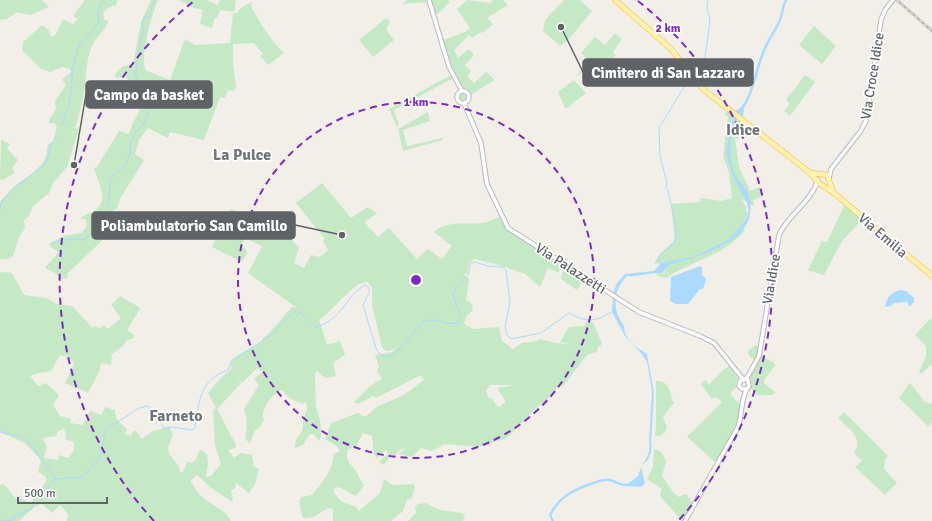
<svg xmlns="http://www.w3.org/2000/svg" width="932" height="521" font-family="Signika,sans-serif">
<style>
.green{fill:#c5e8c5;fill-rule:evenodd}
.water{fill:#aadaff}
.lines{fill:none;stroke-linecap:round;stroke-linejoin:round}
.stream{stroke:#aadaff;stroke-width:1}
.river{stroke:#aadaff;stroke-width:2.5}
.secondary-casing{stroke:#b6babf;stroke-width:5.5}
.primary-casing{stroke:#f2c960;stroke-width:6}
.secondary{stroke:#fff;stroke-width:3.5}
.primary{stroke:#fff2af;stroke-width:4.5}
.rail-casing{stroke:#b6b7b8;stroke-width:2.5}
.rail{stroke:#fff;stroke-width:1;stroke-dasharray:3;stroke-linecap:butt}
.ring{fill:none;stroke:#7b2cbf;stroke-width:2;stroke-dasharray:7 5}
.labels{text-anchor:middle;stroke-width:3.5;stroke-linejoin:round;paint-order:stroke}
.street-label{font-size:14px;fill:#5f6368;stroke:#fff}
.quarter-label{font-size:16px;font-weight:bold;fill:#70757a;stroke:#fff}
.centre{fill:#7b2cbf;stroke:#fff;stroke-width:2}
.ring-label{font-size:12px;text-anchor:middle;font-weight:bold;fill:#7b2cbf;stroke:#fff;stroke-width:3.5;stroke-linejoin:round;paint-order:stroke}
.leader{fill:none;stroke:#5f6368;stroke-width:1.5}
.callout-dot{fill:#5f6368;stroke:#fff;stroke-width:1.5}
.callout{fill:#5f6368;stroke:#5f6368;stroke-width:1.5}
.callout-label{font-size:15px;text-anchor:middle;font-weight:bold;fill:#fff}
</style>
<rect width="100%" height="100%" fill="#f1efe8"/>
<path class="green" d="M 0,0 L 42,0 L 49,7 L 30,15 L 17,12 L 7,19 L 0,20 Z
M 85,0 L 117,0 L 116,5 C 108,7 101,10 104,19 L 106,21 L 109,19 C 106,31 95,37 91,48 C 87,59 86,73 85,85 C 84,96 79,117 75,128 L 79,129 L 67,167 L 53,183 L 49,193 L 33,206 L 29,216 L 24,220 L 25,228 L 19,237 L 13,256 L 8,259 L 0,259 L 0,202 L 14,186 L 32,174 L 42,164 L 46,157 L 48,144 L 53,141 L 57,127 L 55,123 L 49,123 L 49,120 L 56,109 L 55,101 L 66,85 L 62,79 L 71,72 L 70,69 L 62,67 L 50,72 L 41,69 L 22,50 L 23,42 L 42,25 L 49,30 L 50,35 L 52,37 L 56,34 L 63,19 L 73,24 L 78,19 L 73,16 Z
M 151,0 L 158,0 C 151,18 141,51 145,70 L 170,80 L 185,39 L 195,45 L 230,43 L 233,13 L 237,13 L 242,7 L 252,2 L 251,6 C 260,23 269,39 284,53 L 268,65 L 260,56 L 263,54 L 254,43 L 233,44 L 233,64 L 236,87 L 233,91 L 228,90 L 225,98 L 220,97 L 204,140 L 170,132 L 168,138 L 148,128 L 139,140 L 135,154 L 144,160 L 120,199 L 117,209 L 114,209 L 107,227 L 110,233 L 67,274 L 68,278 L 61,279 L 55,273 L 45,268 L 59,252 L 52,248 L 49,244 L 64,236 L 81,233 L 87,226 L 86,220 L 80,218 C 86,214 92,213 97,209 C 109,198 97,180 94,168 L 97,167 L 119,131 L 129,134 C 131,125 137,116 141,107 L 118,98 L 121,91 L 130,82 L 125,77 L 116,78 L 115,74 L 123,66 L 133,65 L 141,22 Z
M 179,0 L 206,0 L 218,5 L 220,0 L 235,0 L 236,2 L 234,12 L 220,10 L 217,18 L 215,18 L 212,28 L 200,24 L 203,10 L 194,8 Z
M 407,0 L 448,0 L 450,2 L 434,17 L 428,2 L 402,4 Z
M 467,0 L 490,3 L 493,0 L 503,0 L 508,5 L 487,18 L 493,24 L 484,32 L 479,33 L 472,38 L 469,35 L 454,50 L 458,58 L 469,49 L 474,55 L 465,65 L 471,71 L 467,76 L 474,83 L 486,72 L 495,80 L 472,94 L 469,102 L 464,104 L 457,102 L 458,90 L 453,78 L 394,110 L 399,125 L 397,127 L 389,109 L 451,75 L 441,41 L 465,32 L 470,28 L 457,9 Z
M 564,0 L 580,0 L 592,11 L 568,40 L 560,46 L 543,31 L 545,20 Z
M 386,18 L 390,22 L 386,30 L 394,40 L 373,57 L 359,40 Z
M 814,26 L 836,46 L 822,64 L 799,45 Z
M 615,33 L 622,39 L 613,52 L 616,55 L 598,75 L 588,68 L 576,77 L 589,60 L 581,53 L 595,37 L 605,45 Z
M 805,75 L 815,82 L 790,116 L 784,111 L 790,104 L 786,100 Z
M 574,80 L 586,93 L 567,108 L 565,108 L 558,92 Z
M 728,110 L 744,123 L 739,133 L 738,139 L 735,138 L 739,167 L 750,191 L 760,187 L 763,196 L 753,200 L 754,205 L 752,205 L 741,198 L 746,207 L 746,212 L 749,212 L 742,226 L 745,230 C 726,255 691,261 666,278 L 656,275 L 659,272 L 664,274 L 668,262 L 654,264 L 660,254 L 675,240 L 671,204 L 700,202 L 701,198 L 721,201 L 732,198 L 729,173 L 723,156 L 728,116 L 724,115 Z
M 428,112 L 430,121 L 403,130 L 407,146 L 443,138 L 443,140 L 403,151 L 398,129 Z
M 1,140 L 10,144 L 7,148 L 8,150 L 18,160 L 12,168 L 15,173 L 2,180 L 0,179 Z
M 322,183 L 351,218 L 368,207 L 377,213 L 365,222 L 369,228 L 366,231 L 370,228 L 378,237 L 389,228 L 417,259 L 428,249 L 442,259 L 452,246 L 434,232 C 447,220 467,225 483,223 C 489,222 494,218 500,217 L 506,228 L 561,263 L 559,273 L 548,268 L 540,287 L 525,274 L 496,264 L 474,259 L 469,263 L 467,273 L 464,275 L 469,279 L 466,300 L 471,303 L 473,310 L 466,317 L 464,324 L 473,329 L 499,327 L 502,341 L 513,349 L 522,343 L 537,341 L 540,339 L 556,343 L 572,344 L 560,342 L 569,327 L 584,326 L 587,321 L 593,322 L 602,344 L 598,347 L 597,352 L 587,355 L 563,386 L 558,387 L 545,402 L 537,407 L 507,438 L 479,447 L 445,444 L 432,451 L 421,448 L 412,457 L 399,454 L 407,446 L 397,452 L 396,455 L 390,456 L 384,465 L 379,462 L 389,453 L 386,452 L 387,449 L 377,458 L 374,454 L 372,436 L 363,433 L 356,446 L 348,450 C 344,460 351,464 356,471 C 359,476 360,481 364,485 L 356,496 L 339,487 L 334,488 L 334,493 L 341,501 L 356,507 L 359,511 L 380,493 L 384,479 L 393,485 L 413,484 L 415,486 L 412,498 L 407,500 L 403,511 L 391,521 L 333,521 L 333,509 L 329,508 C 320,512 313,520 303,518 L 299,502 L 301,497 L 312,495 C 323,481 332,472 334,454 L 340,451 L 337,446 L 325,439 L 331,423 L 358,413 L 365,417 L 378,406 L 404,395 L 424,380 L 421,375 L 376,398 L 373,396 L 358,404 L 354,402 L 370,386 L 382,379 L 377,371 L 379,366 L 375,355 L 392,352 L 397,347 L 392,350 L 386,351 L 382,347 L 372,305 L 372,287 L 367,282 C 354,281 332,312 319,320 L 327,345 L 340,341 L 345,355 L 333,363 L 336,376 L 325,378 L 317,371 L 315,374 C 315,377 316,405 316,407 C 319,415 324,433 319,441 L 314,434 L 310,434 L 303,445 L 295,448 C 294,440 298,438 302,431 C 303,428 303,425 303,422 C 304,412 310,412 305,401 L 303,404 L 289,398 L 282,390 C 273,392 259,411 264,420 L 259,428 L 255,430 L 250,443 L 245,439 C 247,427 248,420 244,409 L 259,385 L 254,379 L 263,372 L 257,368 L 242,383 L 230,365 L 236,357 L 263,341 L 263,338 L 270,332 L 292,307 L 297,308 L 248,273 L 262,247 L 270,250 L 245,238 L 241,247 L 246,249 L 247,253 L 242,262 L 212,247 L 231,209 L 260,225 L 269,234 L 272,233 L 277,223 L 299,248 L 294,263 L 304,268 L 311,255 L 320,257 L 328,250 L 323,241 L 325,239 L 296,203 ZM 490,385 L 516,385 L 497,388 L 506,402 L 499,407 L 497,406 L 492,398 L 489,399 L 486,391 Z
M 845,204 L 863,219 L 842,241 L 824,275 L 808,270 L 822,241 L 827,242 Z
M 563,267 L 566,267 L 584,279 L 577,290 L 561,279 Z
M 0,272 L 12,273 L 24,295 L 46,298 L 57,304 L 72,306 L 93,328 L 94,326 L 100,328 L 103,325 L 108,329 L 121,318 L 111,305 L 120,296 L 139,307 L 140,309 L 127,330 L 133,334 L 134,338 L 127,340 L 122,347 L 112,354 L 111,365 L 101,363 L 99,372 L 88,393 L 65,383 L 74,364 C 71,357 67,356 60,355 L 51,371 L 34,374 L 30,376 L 38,386 L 46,383 L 59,395 L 53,405 L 60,416 L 71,419 L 70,423 L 83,425 L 90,411 L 102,415 L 105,407 L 115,410 C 114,418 121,424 127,429 L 125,433 L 130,436 L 135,430 L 142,439 L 153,431 L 169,427 L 173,434 L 168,448 L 169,454 L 178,465 L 180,472 L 183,472 L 187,462 L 192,463 L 196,460 L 199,451 L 201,450 L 207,454 L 208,464 L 206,477 L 211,476 L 221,464 L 215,445 L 213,411 L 216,408 L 208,393 L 219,380 L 232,368 L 241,383 L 217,409 L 236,445 L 235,448 L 228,450 L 234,458 L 241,453 L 252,455 L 254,466 L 259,469 L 255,484 L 249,493 L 236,483 L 235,488 L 231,491 L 233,500 L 231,501 L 210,487 L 197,475 L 190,481 C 194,486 197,493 202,497 C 211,505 225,509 231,521 L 67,521 L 68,514 L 60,505 L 52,513 L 41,503 L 37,507 L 36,505 L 19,521 L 0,521 L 0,486 L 2,484 L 6,486 L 16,499 L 22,499 L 30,503 L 46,482 L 46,477 L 38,472 L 41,460 L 25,443 L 0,432 ZM 64,429 L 66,433 L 65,439 L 74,442 L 74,450 L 68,458 L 59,455 L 58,460 L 44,458 L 47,447 L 43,438 L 56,436 L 58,431 Z
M 932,317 L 932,364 L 921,374 L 919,372 L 926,356 L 926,346 L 915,335 Z
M 756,345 L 762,346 L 760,355 L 776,364 L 764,380 L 764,383 L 775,392 L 773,395 L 755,395 L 756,393 L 751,389 L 751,384 L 748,379 L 756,360 L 749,356 L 748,351 Z
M 730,366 L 738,379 L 736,382 L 736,388 L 731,392 L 731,395 L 741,406 L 737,426 L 716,463 L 687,437 L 722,402 L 717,398 L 711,398 L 701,384 L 705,380 L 709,384 L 723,370 Z
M 656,381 C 672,381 669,395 674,403 L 663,417 L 667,427 L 665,432 L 660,436 L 655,436 L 656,426 Z
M 910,383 L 925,402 L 932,404 L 932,422 L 928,426 L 899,398 Z
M 844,412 L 888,456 L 885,459 L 884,469 L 897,483 L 885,495 L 855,467 L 862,461 L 854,453 C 865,438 847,427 838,418 Z
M 656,449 L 661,452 L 666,461 L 662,476 L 673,492 L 679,497 L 686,494 L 694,504 L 685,521 L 682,521 L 660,496 L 662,489 L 647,479 L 653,467 L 654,450 Z
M 425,503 L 440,510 L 462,513 L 465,517 L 463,521 L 408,521 L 416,513 L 415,507 L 418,504 Z"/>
<path class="water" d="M 742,107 L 744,109 L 743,116 L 736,120 C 730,138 727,156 735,174 C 738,181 746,187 748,194 C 764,240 702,255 668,265 L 663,273 C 656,272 638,277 627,276 C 613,290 612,309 623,324 C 625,327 624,330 625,333 C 629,343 639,349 647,354 L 654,393 L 651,442 C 653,452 649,460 641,467 L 645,483 L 641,487 L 625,486 L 638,476 C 641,463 652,456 649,442 L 652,391 L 647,362 L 641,353 L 625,336 L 612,312 L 613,293 L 617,283 L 625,274 L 654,271 L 661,263 L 693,257 L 727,241 L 743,224 L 749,213 L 747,203 L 733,176 L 726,153 L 729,134 L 735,111 Z
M 700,266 L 702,268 L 702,275 L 706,279 L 703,289 L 700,289 L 688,304 L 676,304 L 670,301 L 671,277 Z
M 900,290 L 906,291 L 914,298 L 914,302 L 910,306 L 908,305 L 908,302 L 894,303 L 891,306 L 885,307 C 887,297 890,293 900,290 Z"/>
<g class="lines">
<path class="stream" d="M 705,58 L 710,20 L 707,8 L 708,0
M 62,124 L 66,118 L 64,115 C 73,104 71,79 73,67 C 74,61 77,54 78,48 C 79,41 95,31 99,22 C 97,14 98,7 104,0
M 0,208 L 2,201 L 16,187 L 46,163 L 51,145 L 57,136
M 51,244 C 60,240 76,237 84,240 L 92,232 L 94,232 L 96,228 L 103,225 L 109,202 L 110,179 L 125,165 L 130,154 L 130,143 L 137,130 L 143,125 L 152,104 L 148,99 L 149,95 L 148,86 L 139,82 L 135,74 C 139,59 139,42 144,28 L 142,26 L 145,16 L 149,17 L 154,0
M 661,266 L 658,258 C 661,251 670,249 674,243 C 680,235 670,201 668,191 L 666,188 L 667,183 L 660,156 L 659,128 L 686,84
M 0,432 L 19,436 L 29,442 L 55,479
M 0,521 L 13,520 L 14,515 L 21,515 L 25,511 L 31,510 L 55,479 L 83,477 L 99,458 L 107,429 L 139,408 L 148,406 L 151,408 L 164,428 L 172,427 L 192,430 L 195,428 C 199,402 199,380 228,370 L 232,360 L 270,336 L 295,311 L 301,313 L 315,327 C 342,321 345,296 365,285 L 369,288 L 369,293 L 363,305 L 377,351 L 383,357 L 394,355 L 423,322 C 434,316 445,326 458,323 L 461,318 L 453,295 L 456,287 L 468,275 L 470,264 L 474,262 L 488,266 L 503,267 L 506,270 L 510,302 L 505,327 L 507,335 L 511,339 L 541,333 L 569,313 C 586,323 597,322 613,311"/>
<path class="river" d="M 741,110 C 754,92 755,73 763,53 C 767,41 775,32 780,20 C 783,13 782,7 786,0
M 553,521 L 550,515 C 554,508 559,500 566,496 C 573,490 602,478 610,480 C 618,482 620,486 628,485"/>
<g class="secondary-casing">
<path id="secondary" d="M 429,0 L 449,67 L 462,91
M457 97a6 6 0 1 1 12 0a6 6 0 1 1-12 0Z
M 464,103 L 481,143 L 487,184 L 508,228 L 639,312 L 700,336 L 714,343 L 743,379
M 829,178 L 831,169 L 860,132 L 866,121 L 881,20 L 885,10 L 893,0
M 744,380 L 748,376 L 759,356 L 779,235 C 788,215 811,202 818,180
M 744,380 L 740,381 L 739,386 L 742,389 L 746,389
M 685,521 L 738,427 C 743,413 740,398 749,386 L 747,377"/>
</g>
<g class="primary-casing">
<path id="primary" d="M 615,0 L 670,48 L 704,90 L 809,172 L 819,183 L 834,193 L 932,276
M 811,173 L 827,175 L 832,189"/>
</g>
<use href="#secondary" class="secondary"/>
<use href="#primary" class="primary"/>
<g class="rail-casing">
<path id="rail" d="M 897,0 L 932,31"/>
</g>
<use href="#rail" class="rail"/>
</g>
<g class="ring">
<circle cx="416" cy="280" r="178"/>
<path d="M154 521A356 356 0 0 1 194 1M638 1A356 356 0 0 1 678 521"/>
</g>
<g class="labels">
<g class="street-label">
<text transform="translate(872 76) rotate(-81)" y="5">Via Croce Idice</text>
<text transform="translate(883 235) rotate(41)" y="5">Via Emilia</text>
<text transform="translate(571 268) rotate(33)" y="5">Via Palazzetti</text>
<text transform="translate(771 279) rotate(-80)" y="5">Via Idice</text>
</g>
<g class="quarter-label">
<text x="743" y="135">Idice</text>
<text x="242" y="160">La Pulce</text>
<text x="176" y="421">Farneto</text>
</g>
</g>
<circle cx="416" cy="280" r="6" class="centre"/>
<g class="ring-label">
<text x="668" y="32">2 km</text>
<text x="416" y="106">1 km</text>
</g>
<path class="leader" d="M561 27L583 72M74 165L86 94M342 235L295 225"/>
<g class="callout-dot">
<circle cx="561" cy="27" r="4"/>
<circle cx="74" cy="165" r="4"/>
<circle cx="342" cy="235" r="4"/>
</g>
<g class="callout">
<rect x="583" y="59" width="170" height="27" rx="4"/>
<rect x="86" y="81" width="126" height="27" rx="4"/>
<rect x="92" y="212" width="203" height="27" rx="4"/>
</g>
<g class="callout-label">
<text x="668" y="78">Cimitero di San Lazzaro</text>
<text x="149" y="100">Campo da basket</text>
<text x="194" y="231">Poliambulatorio San Camillo</text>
</g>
<path d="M18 497v6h89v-6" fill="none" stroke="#5f6368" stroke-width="2"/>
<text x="24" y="497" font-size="12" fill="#5f6368" stroke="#ffffff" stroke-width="3" paint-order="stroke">500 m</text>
</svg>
